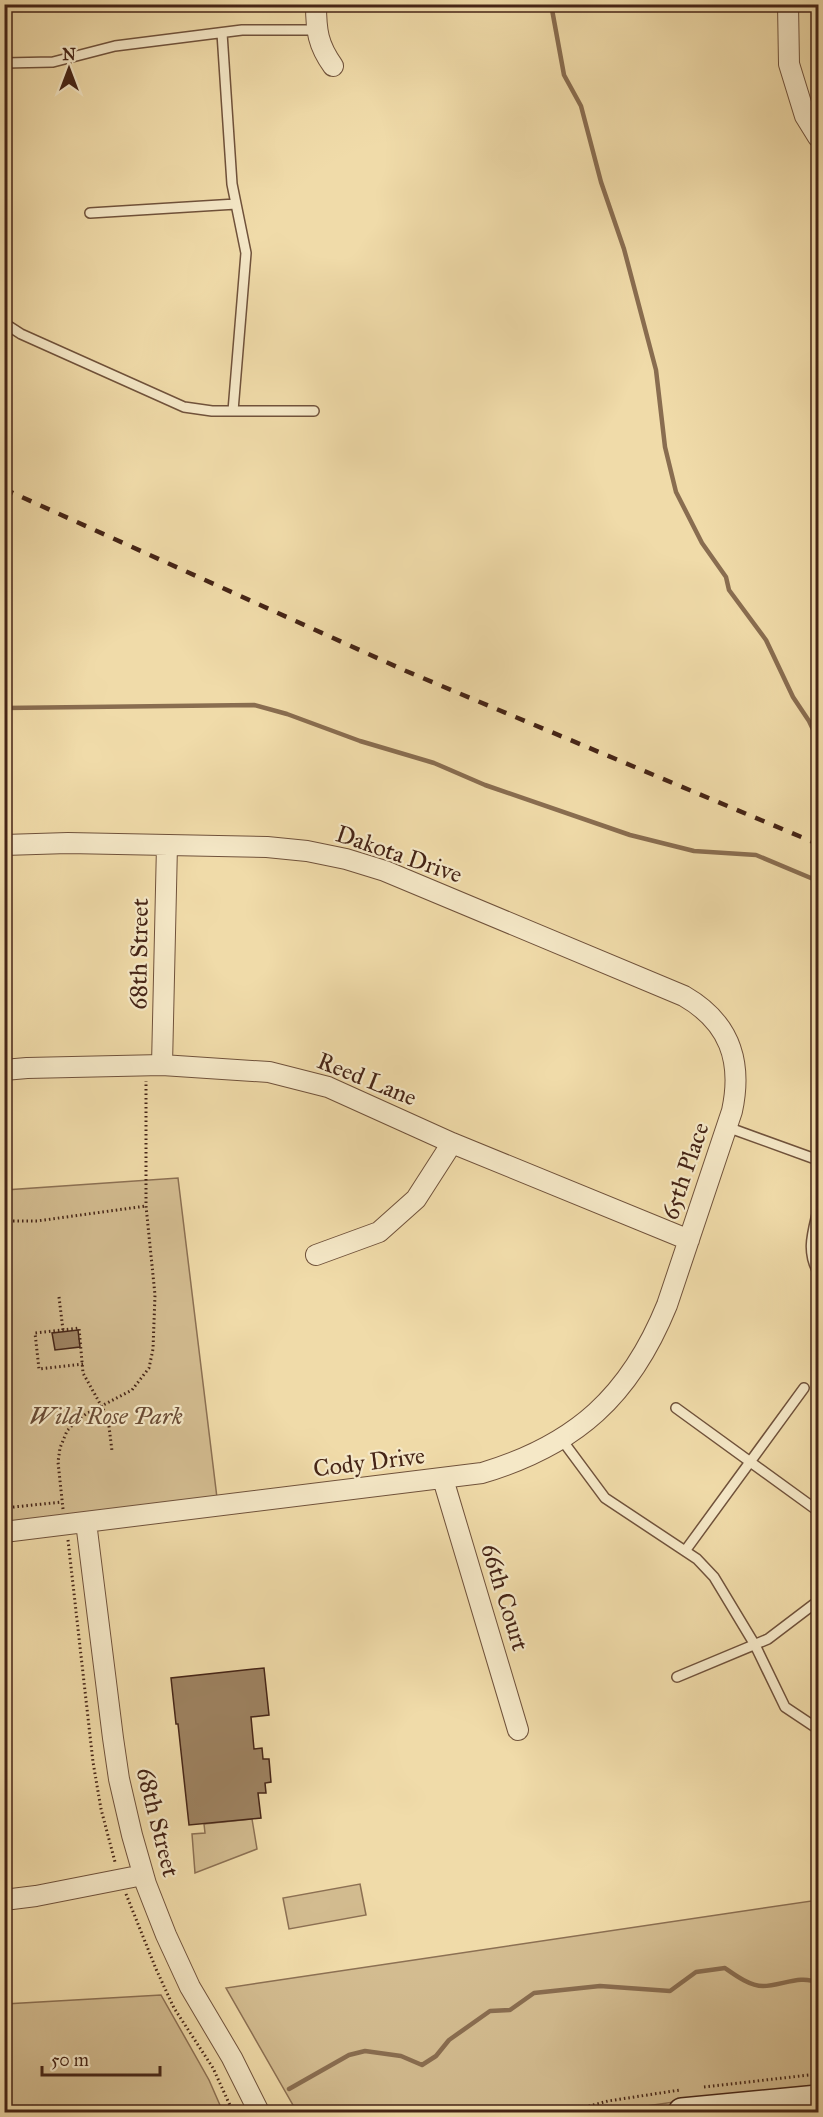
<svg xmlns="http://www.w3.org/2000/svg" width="823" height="2117" font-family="'IM FELL Great Primer',serif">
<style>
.green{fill:#d3bc90;stroke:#8c7053;stroke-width:1.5}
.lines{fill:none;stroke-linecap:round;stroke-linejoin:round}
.stream{stroke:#896d50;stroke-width:4.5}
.building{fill:#9e8362;stroke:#452416;stroke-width:1.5}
.service-casing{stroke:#70523b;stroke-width:12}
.minor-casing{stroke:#70523b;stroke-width:22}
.secondary-casing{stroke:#452416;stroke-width:30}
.path{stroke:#452416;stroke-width:3;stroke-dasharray:1.5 3;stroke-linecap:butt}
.service{stroke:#f5e8c7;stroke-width:9}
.minor{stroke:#f5e8c7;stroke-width:20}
.secondary{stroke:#f5e8c7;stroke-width:27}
.rail{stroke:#452416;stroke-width:4.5;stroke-dasharray:10 10;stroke-linecap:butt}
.labels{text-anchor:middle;stroke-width:4.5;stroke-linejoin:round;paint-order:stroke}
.street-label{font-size:24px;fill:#452416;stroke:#f5e8c7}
.park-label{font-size:24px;font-style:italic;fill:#684a34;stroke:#f5e8c7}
</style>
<rect width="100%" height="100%" fill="#f0dba9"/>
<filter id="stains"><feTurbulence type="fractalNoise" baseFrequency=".00333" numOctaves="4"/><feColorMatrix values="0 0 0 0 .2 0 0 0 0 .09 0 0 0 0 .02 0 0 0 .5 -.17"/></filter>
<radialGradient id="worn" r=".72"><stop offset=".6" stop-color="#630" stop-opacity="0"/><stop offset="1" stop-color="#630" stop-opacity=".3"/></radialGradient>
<path class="green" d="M 178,1178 L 218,1506 L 5,1532 L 5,1190 Z
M 252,1819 L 257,1849 L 195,1873 L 192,1834 L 205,1833 L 204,1824 Z
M 360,1884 L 366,1915 L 289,1929 L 283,1898 Z
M 818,1900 L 818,2088 L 688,2100 L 605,2112 L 297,2112 L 226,1988 Z
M 161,1995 L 209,2080 L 223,2112 L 5,2112 L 5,2004 Z"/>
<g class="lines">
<path class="stream" d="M 551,4 L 564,75 L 581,106 L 601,182 L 624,249 L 656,370 L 665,447 L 676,492 L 702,543 L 726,577 L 729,590 L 766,640 L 793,697 L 809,721 L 818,740
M 4,708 L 254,705 L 287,714 L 360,741 L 434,763 L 485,785 L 630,835 L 694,851 L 756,855 L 818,881
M 289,2089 L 349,2055 L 365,2051 L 401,2056 L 422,2065 L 436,2056 L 449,2040 L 490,2011 L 510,2010 L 534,1993 L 600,1986 L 670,1991 L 696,1972 L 725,1968 C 735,1975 750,1986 763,1986 C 781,1986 801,1974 818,1983"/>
</g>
<path class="building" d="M 78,1330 L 80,1347 L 55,1350 L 52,1333 Z
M 264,1668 L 269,1715 L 251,1717 L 254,1749 L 262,1748 L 263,1759 L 269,1759 L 271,1782 L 265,1783 L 266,1793 L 258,1793 L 261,1818 L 189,1825 L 178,1724 L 176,1724 L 171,1678 Z"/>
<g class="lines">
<g class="service-casing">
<path id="service" d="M 222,33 L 232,184 L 246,253 L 233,411
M 4,63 L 53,62 L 115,46 L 242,30 L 316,30
M 90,213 L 236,204
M 4,323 L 21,334 L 184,407 L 212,411 L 314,411
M 727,1127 L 818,1160
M 818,1210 C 813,1232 806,1251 818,1272
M 676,1408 L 818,1511
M 562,1440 L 605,1498 L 697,1559 L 714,1577 L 755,1645 L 785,1707 L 818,1729
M 685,1551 L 804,1388
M 677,1677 L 768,1639 L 818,1601"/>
</g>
<g class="minor-casing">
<path id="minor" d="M 316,4 C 316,31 318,45 333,66
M 788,4 L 789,64 L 805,116 L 818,137
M 4,845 L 68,843 L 267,847 L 307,851 L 346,859 L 385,871 L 684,996 C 729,1022 743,1060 732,1111 L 667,1305 C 630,1396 576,1445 482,1473 L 4,1532
M 162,1065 L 167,845
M 4,1070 L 27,1068 L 162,1065 L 269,1072 L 328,1087 L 452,1143 L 689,1240
M 316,1255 L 379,1232 L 416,1199 L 452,1143
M 443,1479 L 518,1730
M 86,1522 L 113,1738 L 119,1779 L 132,1835 L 146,1884 L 166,1935 L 190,1987 L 232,2058 L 259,2112
M 4,1900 L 36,1896 L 143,1875"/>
</g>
<g class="secondary-casing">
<path id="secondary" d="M 682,2112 L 818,2099"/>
</g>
<path class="path" d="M 4,1221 L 37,1221 L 146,1206
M 59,1297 L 63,1330
M 83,1364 L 39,1369 L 35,1333 L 79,1328 L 83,1373 L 108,1418 L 112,1451
M 4,1508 L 62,1502
M 63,1509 L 58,1462 L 60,1448 L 67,1431 L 76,1421 L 86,1414 L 132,1390 L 149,1368 L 153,1349 L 155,1295 L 146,1206 L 146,1081
M 68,1540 L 93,1762 L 101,1809 L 115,1862
M 126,1894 L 156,1969 L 174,2008 L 213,2068 L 233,2112
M 704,2087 L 818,2074
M 567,2112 L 608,2101 L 680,2090"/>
<use href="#service" class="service"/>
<use href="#minor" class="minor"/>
<use href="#secondary" class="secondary"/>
<path class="rail" d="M 4,489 L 406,671 L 818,844"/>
</g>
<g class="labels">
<g class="street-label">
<text transform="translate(399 854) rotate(19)" y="8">Dakota Drive</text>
<text transform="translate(139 954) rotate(-89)" y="8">68th Street</text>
<text transform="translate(367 1079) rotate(22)" y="8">Reed Lane</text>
<text transform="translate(685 1171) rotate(-71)" y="8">65th Place</text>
<text transform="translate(369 1462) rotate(-7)" y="8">Cody Drive</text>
<text transform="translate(505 1597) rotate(73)" y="8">66th Court</text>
<text transform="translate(158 1822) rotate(76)" y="8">68th Street</text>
</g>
<g class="park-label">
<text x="106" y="1424">Wild Rose Park</text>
</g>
</g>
<rect width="823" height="2117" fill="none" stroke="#f0dba9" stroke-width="24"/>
<rect x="6" y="6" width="811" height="2105" fill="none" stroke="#452416" stroke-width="3"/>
<rect x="12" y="12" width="799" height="2093" fill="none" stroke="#452416" stroke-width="1.5"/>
<g transform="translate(69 69)" stroke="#f5e8c7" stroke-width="4.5" paint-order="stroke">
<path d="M0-4.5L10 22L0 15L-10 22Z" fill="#452416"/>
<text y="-9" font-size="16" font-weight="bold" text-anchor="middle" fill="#452416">N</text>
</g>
<path d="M42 2066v9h118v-9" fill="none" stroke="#452416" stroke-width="3"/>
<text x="51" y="2066" font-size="18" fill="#452416" stroke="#f5e8c7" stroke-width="4.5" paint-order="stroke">50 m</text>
<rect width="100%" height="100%" filter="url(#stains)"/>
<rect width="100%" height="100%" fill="url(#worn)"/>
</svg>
